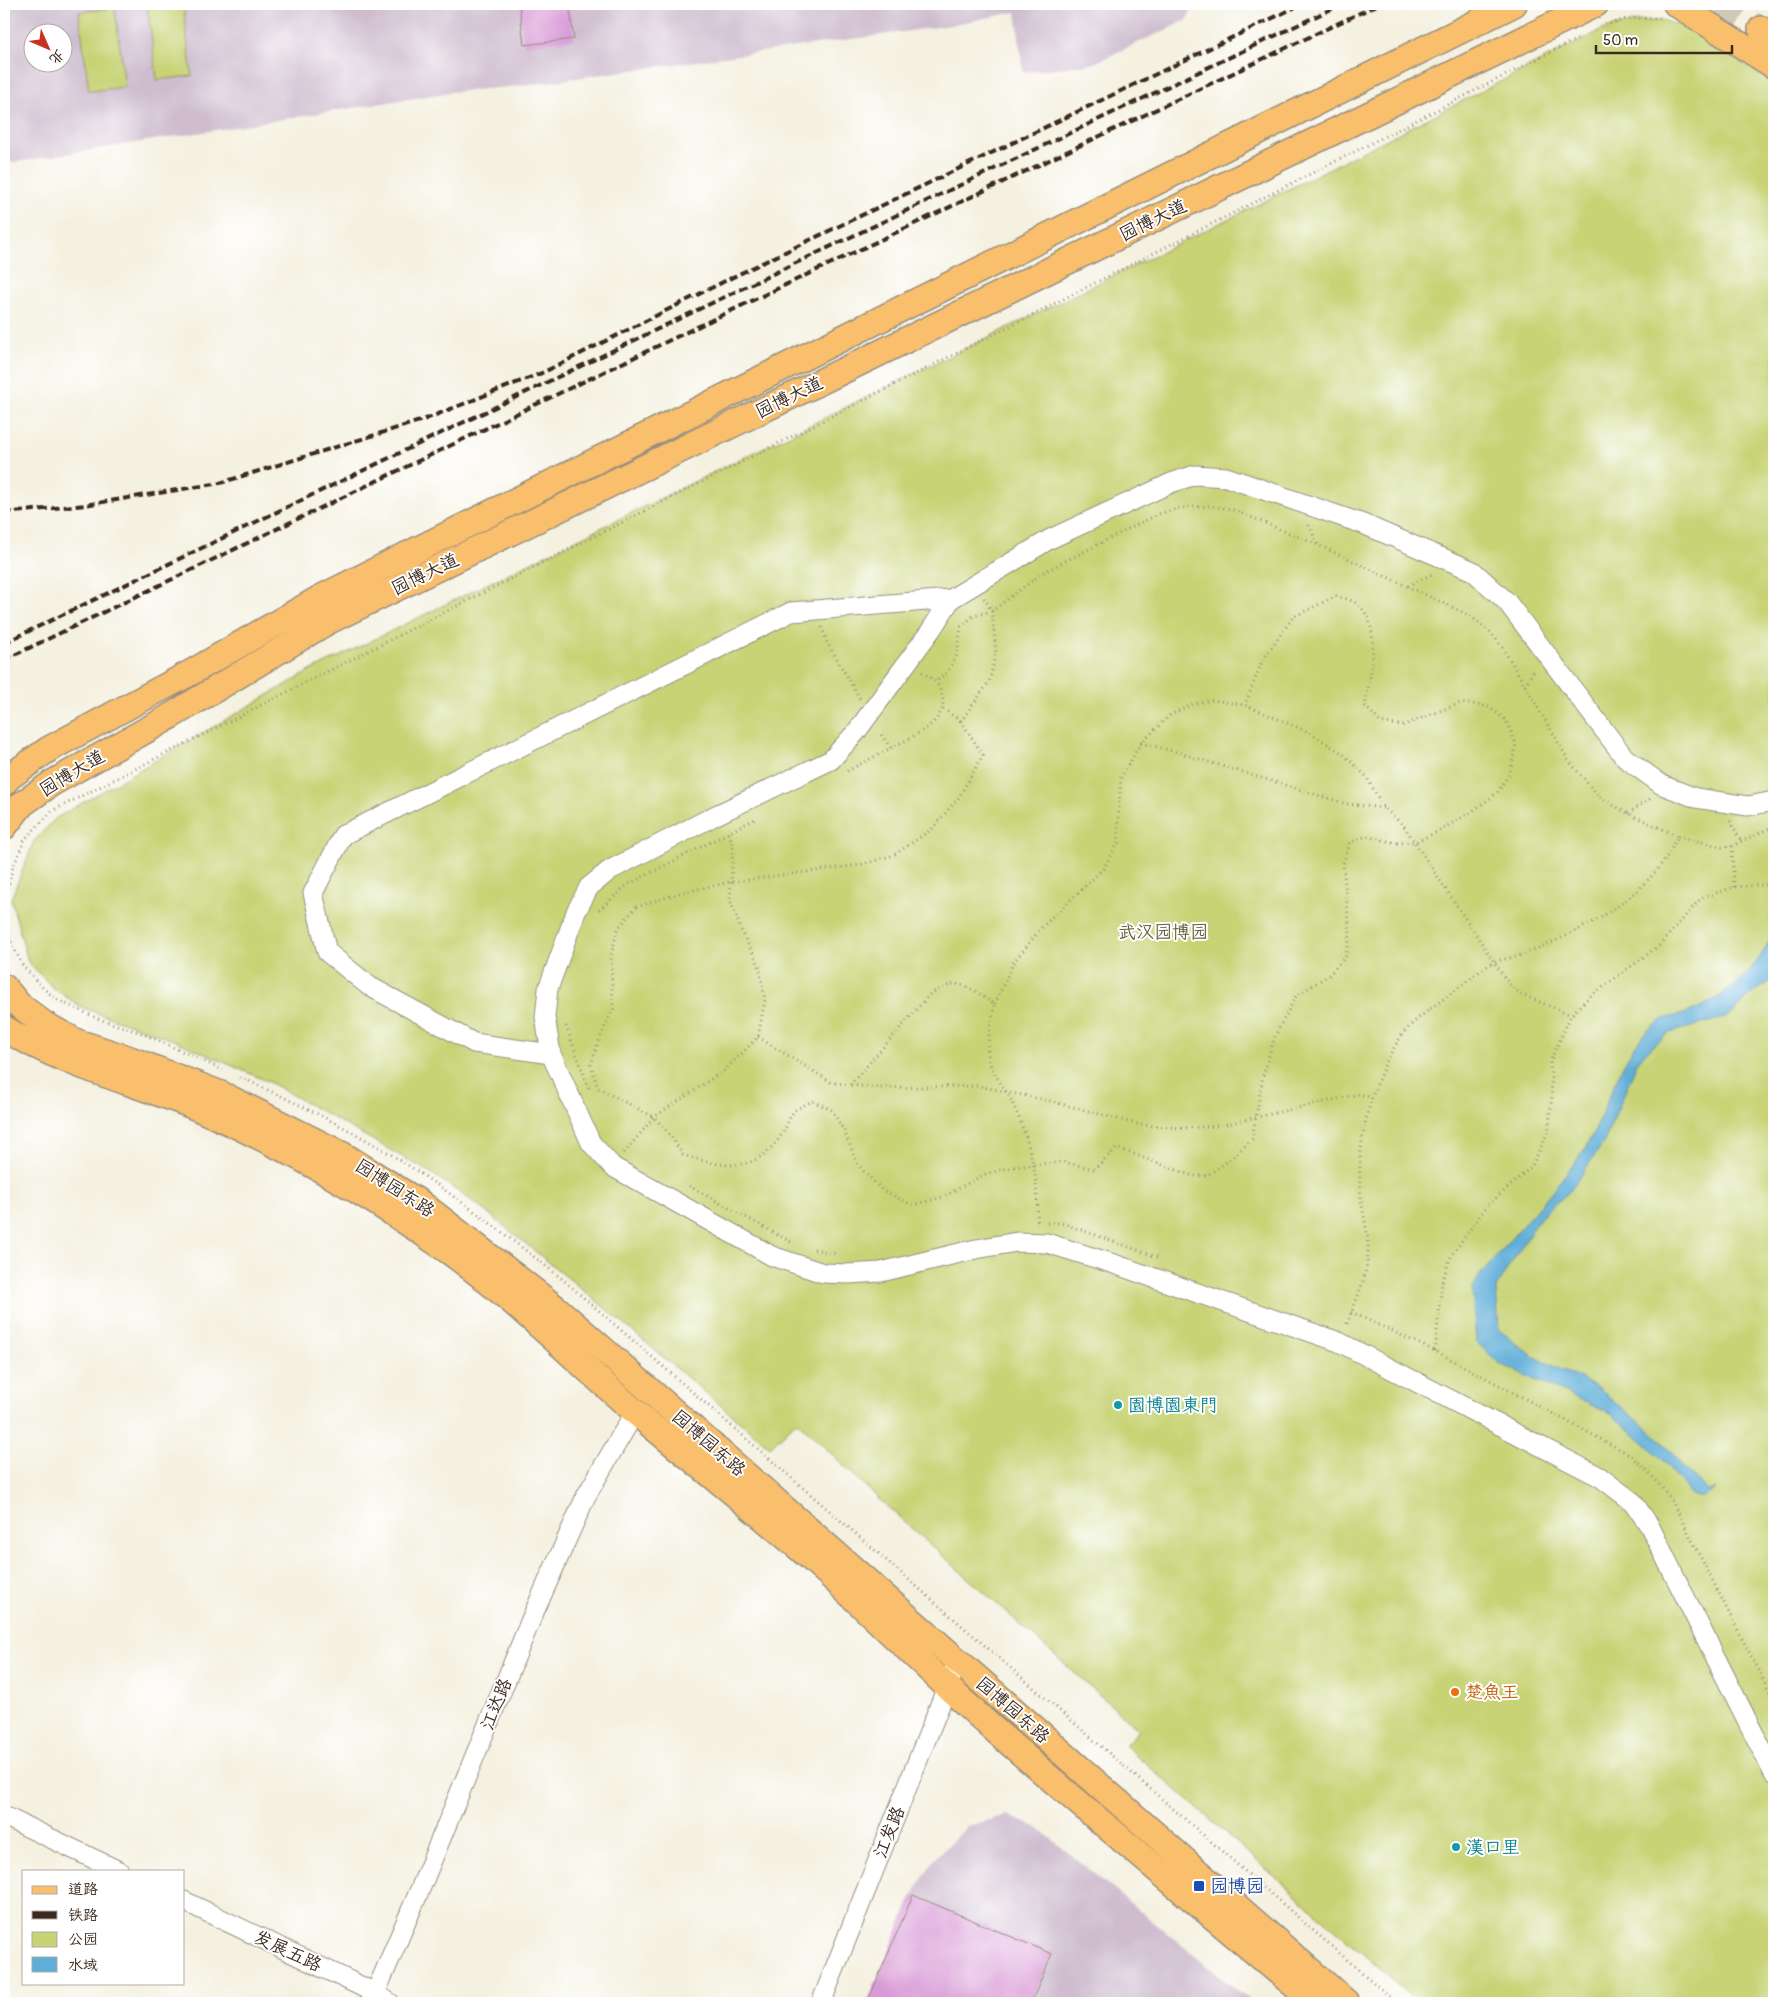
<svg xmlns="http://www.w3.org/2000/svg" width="1778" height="2007" font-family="Pangolin,'LXGW WenKai TC',sans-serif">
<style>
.industrial{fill:#cfbdcf;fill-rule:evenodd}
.green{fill:#c7d375;stroke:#817e4a}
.water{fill:#5eaed8;stroke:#4c6c7b}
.building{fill:#d99bd7}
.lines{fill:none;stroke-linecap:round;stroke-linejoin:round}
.major-tunnel{stroke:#cfc9b9;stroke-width:25;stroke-dasharray:25 12;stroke-linecap:butt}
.minor-casing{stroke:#988e7f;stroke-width:21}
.major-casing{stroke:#988e7f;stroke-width:28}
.path{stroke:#988e7f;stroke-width:3;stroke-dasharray:1 4;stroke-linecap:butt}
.minor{stroke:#fff;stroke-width:19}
.major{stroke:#f9bf6c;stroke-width:25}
.rail{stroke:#3b2a1e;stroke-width:4;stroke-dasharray:8 4;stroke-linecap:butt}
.culture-dot{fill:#0f9aa8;stroke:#fff;stroke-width:2}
.food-dot{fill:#e8710a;stroke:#fff;stroke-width:2}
.transit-dot{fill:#1a4fb4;stroke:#fff;stroke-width:2}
.labels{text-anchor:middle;stroke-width:4;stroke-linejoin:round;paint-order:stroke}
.street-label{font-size:18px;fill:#3b2a1e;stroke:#fff}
.park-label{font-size:18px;fill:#655d38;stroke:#fff}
.culture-label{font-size:18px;fill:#0d838f;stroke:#fff;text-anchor:start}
.food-label{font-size:18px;fill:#c56008;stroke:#fff;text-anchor:start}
.transit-label{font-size:18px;fill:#164399;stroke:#fff;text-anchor:start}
</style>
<rect width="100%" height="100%" fill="#fff"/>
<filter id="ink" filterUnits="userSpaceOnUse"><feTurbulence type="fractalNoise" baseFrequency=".02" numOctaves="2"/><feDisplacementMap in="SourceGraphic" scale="10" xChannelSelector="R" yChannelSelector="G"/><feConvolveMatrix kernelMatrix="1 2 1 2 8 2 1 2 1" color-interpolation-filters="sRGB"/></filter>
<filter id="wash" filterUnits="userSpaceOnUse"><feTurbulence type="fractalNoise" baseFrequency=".0096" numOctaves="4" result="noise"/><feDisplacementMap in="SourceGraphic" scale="20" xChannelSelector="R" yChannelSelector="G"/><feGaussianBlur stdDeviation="1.12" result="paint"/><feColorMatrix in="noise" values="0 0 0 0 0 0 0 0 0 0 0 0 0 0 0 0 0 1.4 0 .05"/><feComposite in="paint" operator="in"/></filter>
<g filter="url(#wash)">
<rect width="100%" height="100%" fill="#f4f1e0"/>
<path class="industrial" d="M 4,4 L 1203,4 L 1191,10 L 1187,20 L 1092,64 L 1023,72 L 1016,12 L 945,26 L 520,86 L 452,92 L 4,164 ZM 32,32 L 62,32 L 62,62 L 32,62 Z
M 1007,1815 L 1038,1828 L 1253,2003 L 867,2003 L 913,1895 L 934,1859 L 968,1826 Z"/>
<path class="green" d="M 147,4 L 183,4 L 192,76 L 157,80 Z
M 115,8 L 125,87 L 89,91 L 79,12 Z
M 1638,21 L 1665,21 L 1692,30 L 1774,84 L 1774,2003 L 1419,2003 L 1125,1745 L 1139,1730 L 882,1502 L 797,1421 L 770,1447 L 594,1299 L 478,1205 L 431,1173 L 269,1082 L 176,1041 L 83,1008 L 54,989 L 28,962 L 11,899 L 34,841 L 56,818 L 308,672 L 1263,202 L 1604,29 Z"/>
<path class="water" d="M 1774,931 L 1774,979 L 1752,994 L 1728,1017 L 1669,1033 L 1639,1058 L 1604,1142 L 1571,1190 L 1542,1215 L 1496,1287 L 1499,1330 L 1533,1356 L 1597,1387 L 1658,1437 L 1683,1467 L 1707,1490 L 1716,1488 L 1702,1498 L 1692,1495 L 1658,1455 L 1611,1414 L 1500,1364 L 1476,1342 L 1472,1289 L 1480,1275 C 1515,1233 1554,1192 1586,1147 C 1591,1140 1594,1131 1598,1123 C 1614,1088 1625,1047 1657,1023 C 1665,1017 1679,1016 1689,1012 C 1729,996 1757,971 1774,931 Z"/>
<g id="blocks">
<path class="building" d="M 519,4 L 569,4 L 574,39 L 524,45 Z
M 913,1895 L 1052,1954 L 1031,2003 L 867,2003 Z"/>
</g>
</g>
<g filter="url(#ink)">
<use href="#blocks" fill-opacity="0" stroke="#988e7f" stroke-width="1"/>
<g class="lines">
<path class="major-tunnel" d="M 1720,4 L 1761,29"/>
<g class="minor-casing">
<path id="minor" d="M 1774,801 L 1748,806 L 1696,798 L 1662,785 L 1625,758 L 1507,602 L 1473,571 L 1363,524 L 1226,477 L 1195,475 L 1171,483 L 1050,539 L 951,599 L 931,630 L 857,731 L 831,760 L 716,815 L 610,870 L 589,887 L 576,912 L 548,989 L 545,1017 L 551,1054 L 591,1143 L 613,1167 L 772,1256 L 823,1273 L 848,1274 L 881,1272 L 976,1249 L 1017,1242 L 1047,1243 L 1114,1264 L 1339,1342 L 1600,1477 L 1633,1502 L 1649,1525 L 1774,1774
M 551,1054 L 474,1043 L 369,986 L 327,952 L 313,893 L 343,835 L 791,612 L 951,599
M 4,1816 L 119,1871
M 184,1901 L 375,1993 L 390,2003
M 371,2003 L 421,1887 L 532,1617 L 586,1496 L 635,1412
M 821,2003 L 957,1662"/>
</g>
<g class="major-casing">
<path id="major" d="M 1676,4 L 1774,66
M 1761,29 L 1774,37
M 4,783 L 9,777 L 49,749 L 192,672 L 320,598 L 1514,4
M 4,827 L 22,804 L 52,783 L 159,723 L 327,622 L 1596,4
M 4,987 L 18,1004 L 44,1024 L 77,1042 L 130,1059 L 221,1094 L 343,1155 L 422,1204 L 556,1308 L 1347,2003
M 4,1028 C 62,1065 131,1081 195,1107 C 280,1143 363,1191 440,1245 C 517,1299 581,1367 653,1427 C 710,1475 770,1521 825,1571 C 879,1621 932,1674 988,1724 C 1095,1819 1206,1910 1315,2003"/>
</g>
<path class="path" d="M 1605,25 L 1627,19 L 1660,18
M 1309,525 L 1318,545
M 1408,586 L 1434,573
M 984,598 L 992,611 L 996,653 L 989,682 L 961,721 L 983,755 L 959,797 L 932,829 L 894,855 L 860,865 L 730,882 L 680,893 L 636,907 L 618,928 L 611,955 L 613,1009 L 599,1040 L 591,1065 L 598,1088 L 654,1117 L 670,1135 L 683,1155 C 724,1167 754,1176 782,1134 C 787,1127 789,1116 795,1110 C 800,1107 807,1104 812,1101 L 832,1110 L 844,1131 L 858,1165 L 882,1190 L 912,1205 L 943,1197 L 983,1175 L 1011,1167 L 1063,1162 L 1094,1169 L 1117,1148 L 1193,1176 L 1207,1176 L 1232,1158 L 1252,1139 L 1263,1076 L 1275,1036 L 1296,996 L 1329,975 L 1346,956 L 1350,935 L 1343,864 L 1350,843 L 1366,836 L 1395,843 L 1415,842 L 1437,832 L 1470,813 L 1497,793 L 1510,773 L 1516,744 L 1506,720 L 1487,706 L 1460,703 L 1402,726 L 1380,722 L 1365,706 C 1369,678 1385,619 1354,602 C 1349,599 1342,598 1336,596 L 1293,617 L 1262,661 L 1245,705
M 822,627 L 827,642 L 860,699
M 922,672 L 936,682 L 948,671 L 957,655 L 961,627 L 973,616 L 992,611 L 1044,572 L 1158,514 L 1180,508 L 1210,506 L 1231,509 L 1318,545 L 1469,615 L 1490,632 L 1503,648 L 1569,761 L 1599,797 L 1627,813 L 1678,836 C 1673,845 1669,854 1663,862 C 1630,908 1577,932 1527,953 C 1516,958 1504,958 1494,962 C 1478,971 1460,987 1445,998 C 1432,1008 1411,1022 1402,1035 C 1371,1081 1355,1142 1361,1197 C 1363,1216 1369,1234 1368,1253 C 1367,1278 1355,1303 1346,1326
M 1525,685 L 1535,668
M 943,709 L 961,721
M 1141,743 L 1173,751 L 1347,804 L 1384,808
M 891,748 C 917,734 960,718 936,682
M 847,771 L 891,748 L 879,732
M 1628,813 L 1650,799
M 1730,821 L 1741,841
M 1678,836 L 1722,847 L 1732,846 L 1774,826
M 1732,846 L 1734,887
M 4,903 L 12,870 L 25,839 L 52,811 L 1577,39
M 4,908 L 8,936 L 23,966 L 43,988 L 56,999 L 96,1018 L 144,1034 L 223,1070
M 599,910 L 627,885 L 755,819
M 995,1004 L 1013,963 L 1042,927 L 1103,869 L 1118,843 L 1118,821 L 1121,777 L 1141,743 L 1170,715 L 1193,704 L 1212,700 L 1245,705 L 1311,733 L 1343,754 L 1366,776 L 1384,808 L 1404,826 L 1508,983 L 1520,994 L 1571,1015
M 566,1026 L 589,1089
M 758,1037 L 831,1082 L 850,1085 L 930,994 C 961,975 967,987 995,1004 C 991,1022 986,1042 989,1061 C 992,1072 1006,1090 1012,1102 C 1030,1140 1040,1183 1037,1225
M 240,1077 C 292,1101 343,1125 392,1155 C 451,1192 506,1235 561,1278 L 1397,2003
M 851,1085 L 878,1088 L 978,1086 L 1046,1100 L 1141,1125 L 1183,1128 L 1218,1126 L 1359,1094 L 1371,1097
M 624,1153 L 654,1117 L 725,1070 L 758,1037 L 765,1000 L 759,965 L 743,935 L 730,900 L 733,847 L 729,832
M 689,1186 L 791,1242
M 1047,1223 L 1062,1223 L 1160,1258
M 814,1249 L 837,1254
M 1351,1312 L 1435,1351 L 1627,1453 C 1646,1468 1660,1483 1673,1503 L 1774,1701
M 1435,1351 L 1442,1282 L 1451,1256 L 1487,1206 L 1532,1166 L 1548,1132 L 1552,1096 L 1550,1062 L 1571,1015 L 1587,999 L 1660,945 L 1701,898 L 1734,887 L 1774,884"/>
<use href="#minor" class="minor"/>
<use href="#major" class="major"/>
<path class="rail" d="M 4,513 L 85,505 L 220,483 L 423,420 L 544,372 L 737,275 L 1302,4
M 4,643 L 739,290 L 1342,4
M 4,660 L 745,304 L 1379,4"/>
</g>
</g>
<g class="culture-dot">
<circle cx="1118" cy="1405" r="5"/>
<circle cx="1456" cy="1847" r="5"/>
</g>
<circle class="food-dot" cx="1455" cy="1692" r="5"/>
<rect class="transit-dot" x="1193" y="1880" width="12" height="12" rx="2.5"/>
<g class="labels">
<g class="street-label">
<text transform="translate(1153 220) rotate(-26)" y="6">园博大道</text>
<text transform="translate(789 397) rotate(-26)" y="6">园博大道</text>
<text transform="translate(425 574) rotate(-26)" y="6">园博大道</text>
<text transform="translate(72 773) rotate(-31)" y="6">园博大道</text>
<text transform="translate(395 1188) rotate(33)" y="6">园博园东路</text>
<text transform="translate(709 1443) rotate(41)" y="6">园博园东路</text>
<text transform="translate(496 1704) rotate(-68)" y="6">江达路</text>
<text transform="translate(1013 1710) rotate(41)" y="6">园博园东路</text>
<text transform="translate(889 1832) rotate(-68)" y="6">江发路</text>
<text transform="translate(288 1951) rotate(25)" y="6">发展五路</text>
</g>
<g class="park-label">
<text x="1163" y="938">武汉园博园</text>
</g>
<g class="culture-label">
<text x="1128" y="1411">園博園東門</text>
<text x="1466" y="1853">漢口里</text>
</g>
<g class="food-label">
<text x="1465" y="1698">楚魚王</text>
</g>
<g class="transit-label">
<text x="1210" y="1892">园博园</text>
</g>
</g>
<rect width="1778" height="2007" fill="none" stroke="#fff" stroke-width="20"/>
<rect x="22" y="1870" width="162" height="115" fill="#ffffff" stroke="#b1aaa5"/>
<rect x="32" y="1886" width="25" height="8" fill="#f9bf6c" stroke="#b1aaa5"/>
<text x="68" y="1894" font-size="15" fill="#3b2a1e">道路</text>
<rect x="32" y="1911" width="25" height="8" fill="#3b2a1e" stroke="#b1aaa5"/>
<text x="68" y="1920" font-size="15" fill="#3b2a1e">铁路</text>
<rect x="32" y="1932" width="25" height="15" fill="#c7d375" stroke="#b1aaa5"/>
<text x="68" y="1944" font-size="15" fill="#3b2a1e">公园</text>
<rect x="32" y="1957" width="25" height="15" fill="#5eaed8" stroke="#b1aaa5"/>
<text x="68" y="1970" font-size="15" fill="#3b2a1e">水域</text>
<g transform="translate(48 48) rotate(135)"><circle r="24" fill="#ffffff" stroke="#b1aaa5"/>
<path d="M0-4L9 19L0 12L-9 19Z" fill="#c8321e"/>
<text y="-8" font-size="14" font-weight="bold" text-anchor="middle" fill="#3b2a1e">北</text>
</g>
<path d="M1596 45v8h136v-8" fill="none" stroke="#3b2a1e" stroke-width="2.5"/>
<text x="1603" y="45" font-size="15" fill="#3b2a1e" stroke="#ffffff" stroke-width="4" paint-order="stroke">50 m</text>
</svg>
